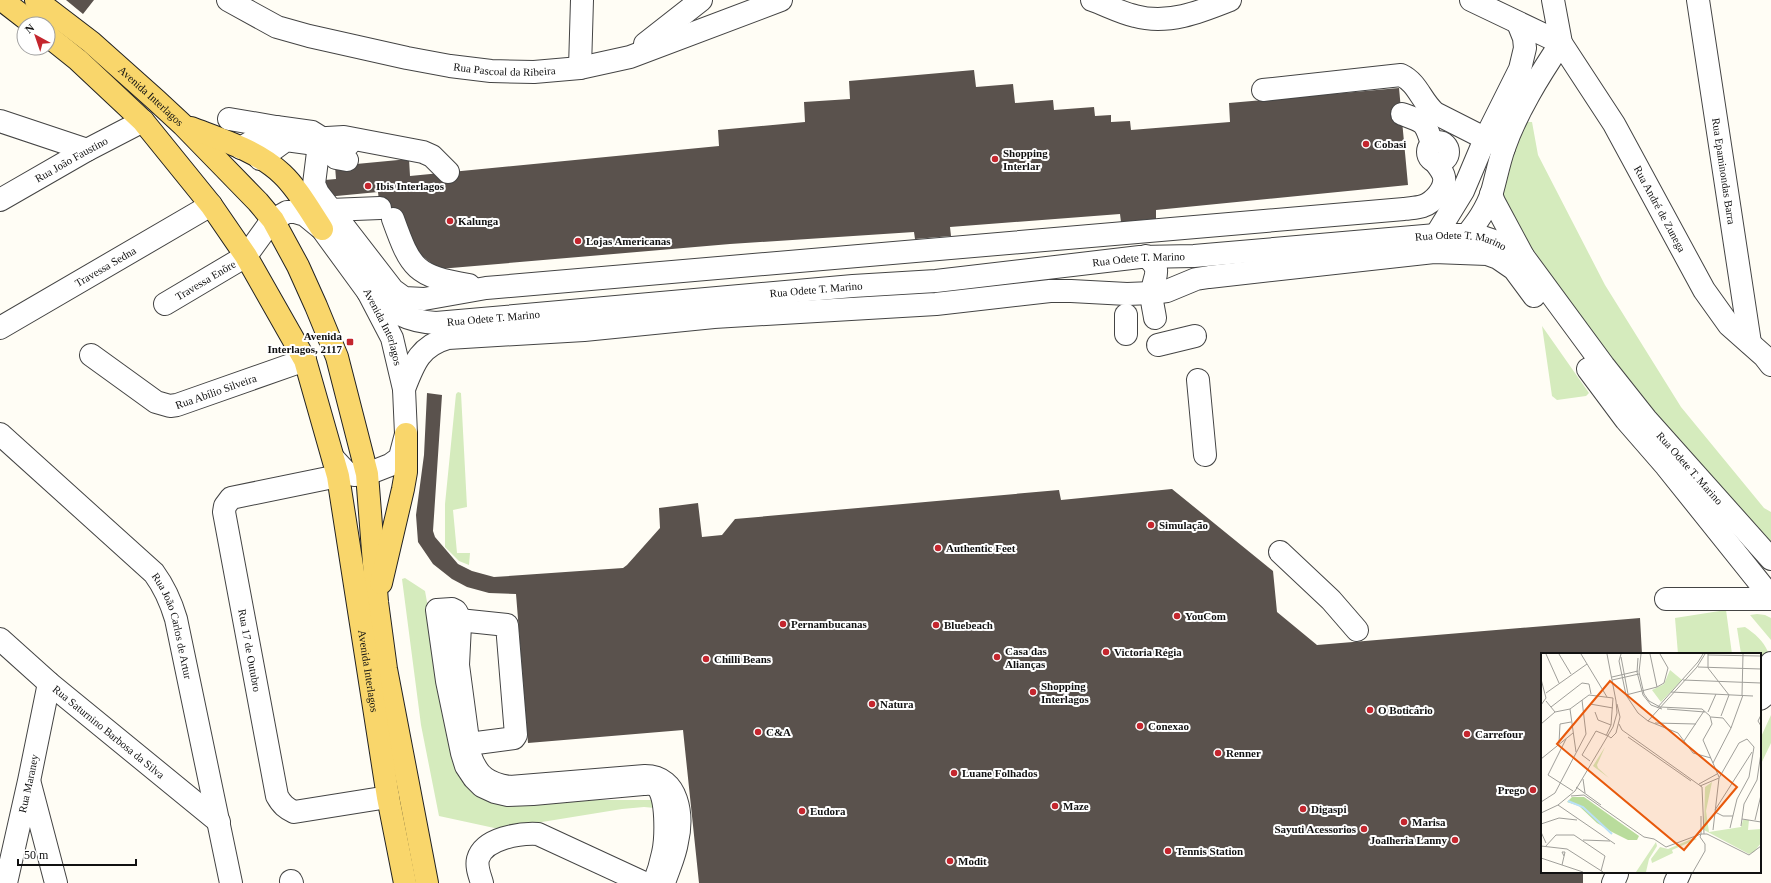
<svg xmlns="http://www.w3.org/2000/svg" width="1771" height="883" font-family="Georgia,serif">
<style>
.green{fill:#d5ebbd}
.building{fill:#5a524d}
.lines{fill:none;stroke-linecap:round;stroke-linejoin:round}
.minor-casing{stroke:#444;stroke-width:24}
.major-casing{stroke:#222;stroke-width:24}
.minor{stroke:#fff;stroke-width:22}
.major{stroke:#f9d66b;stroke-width:22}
.poi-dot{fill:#c4262e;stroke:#fff;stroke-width:1.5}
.labels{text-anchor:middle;stroke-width:4;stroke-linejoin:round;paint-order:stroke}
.street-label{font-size:11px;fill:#111;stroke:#fff}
.poi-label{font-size:11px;font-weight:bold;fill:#111;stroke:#fff;text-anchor:start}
.inset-river{fill:none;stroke:#b9e0f7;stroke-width:2}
.inset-road{fill:none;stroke:#a09f9a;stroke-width:1}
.view{fill:#e8590c;fill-opacity:0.15;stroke:#e8590c;stroke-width:2}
.inset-edge{fill:none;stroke:#111;stroke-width:2}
</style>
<rect width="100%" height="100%" fill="#fffdf5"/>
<path class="green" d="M 1527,122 L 1532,122 L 1538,155 L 1605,285 L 1681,407 L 1764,508 L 1771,512 L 1771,549 L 1646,406 L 1599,345 L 1510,216 L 1502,200 L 1500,179 Z
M 1542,326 L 1589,393 L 1586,396 L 1557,400 L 1552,396 Z
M 458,392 L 461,393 L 467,507 L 453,510 L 457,553 L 470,553 L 469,565 L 459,561 L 445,547 L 445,504 L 456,394 Z
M 405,578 L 425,591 L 454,750 L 523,800 L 655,800 L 655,808 L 644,807 L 622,809 L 499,829 L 439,816 L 421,725 L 402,579 Z
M 1726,610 L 1732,654 L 1678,654 L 1675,618 Z
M 1757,614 L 1765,615 L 1771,618 L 1771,640 L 1750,615 Z
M 1745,627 C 1755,634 1763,640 1768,652 L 1760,661 L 1760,654 L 1741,654 L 1737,628 Z
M 1771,715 L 1771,743 L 1760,766 L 1760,739 Z"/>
<path class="building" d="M 66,0 L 94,0 L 83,14 Z
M 974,70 L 976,87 L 1013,84 L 1015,103 L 1053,100 L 1054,110 L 1094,107 L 1095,116 L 1111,115 L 1111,122 L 1130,121 L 1131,130 L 1230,122 L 1229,103 L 1399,88 L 1408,185 L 1156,210 L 1156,219 L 1142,220 L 1121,222 L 1120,214 L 950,227 L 951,236 L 915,239 L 914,232 L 730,244 L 439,269 L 417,252 L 403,218 L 381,220 L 378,192 L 326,197 L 325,180 L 336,179 L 335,166 L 409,159 L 410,176 L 719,146 L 718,130 L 805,122 L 804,102 L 850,99 L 849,81 Z
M 427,393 L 442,395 L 433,531 L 435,537 L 458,564 L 472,571 L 494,577 L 623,568 L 627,565 L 660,528 L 659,508 L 698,503 L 702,537 L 722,535 L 735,519 L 1059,490 L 1061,500 L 1172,489 L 1273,571 L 1277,612 L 1317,645 L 1640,618 L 1642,654 L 1542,654 L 1542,872 L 1583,872 L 1583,883 L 699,883 L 683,730 L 528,743 L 516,594 L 489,593 L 467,587 L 452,579 L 433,564 L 418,542 L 416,515 L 424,455 Z"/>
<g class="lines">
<g class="minor-casing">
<g id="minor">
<path id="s1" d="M 228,0 L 277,27 L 309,36 L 407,58 L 450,66 L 491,71 L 534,72 L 580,68 L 630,57 L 781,0"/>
<path d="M 1092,0 C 1106,5 1121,13 1135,16 C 1168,25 1200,12 1230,0"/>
<path d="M 1471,0 L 1561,43"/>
<path id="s2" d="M 1553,0 L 1561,43 L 1614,124 L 1704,290 L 1729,325 L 1764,356 L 1771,365"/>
<path id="s3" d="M 1698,0 L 1750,343"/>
<path d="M 645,44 L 701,0"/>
<path d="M 580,68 L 582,0"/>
<path d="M 1263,90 L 1401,75 C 1418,83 1421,101 1435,113 L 1504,148"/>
<path d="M 1402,114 C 1424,122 1425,121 1432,144"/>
<path d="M 229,119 L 276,127"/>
<path d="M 0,121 L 87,150"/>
<path d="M 327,138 L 344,137 L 423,152 L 432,156 L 448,172"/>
<circle cx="1438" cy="152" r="10"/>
<path d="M 241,148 L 276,127 L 312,132 L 320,137"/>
<path d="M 318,152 L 314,184 L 318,193 L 393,290 L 404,298 L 424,299 L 486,288 L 1404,209 C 1410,208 1417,208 1423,206 C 1434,202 1446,189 1444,177 C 1443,172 1439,167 1436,163"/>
<path d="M 260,159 L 286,140 L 308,143"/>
<path d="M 347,160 L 336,158 L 328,151 L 349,144"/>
<path d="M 1491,194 L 1494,202 L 1523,256"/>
<path id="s4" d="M 0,200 L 87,150 L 143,121"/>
<path d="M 330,210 L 380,208"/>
<path d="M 393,219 C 411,269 415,276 469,285"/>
<path d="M 1460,244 C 1472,228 1486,212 1492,192 C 1496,178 1499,162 1504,148 C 1517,111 1539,76 1561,43"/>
<path d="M 1435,246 L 1436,235 L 1463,191 L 1485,139 L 1520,69 L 1525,48 L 1524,38 L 1518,23"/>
<path d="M 1146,256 C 1164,271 1153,276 1152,293 C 1151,301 1154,310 1155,318"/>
<path id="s5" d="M 368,292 C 392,311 404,321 436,323 L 853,286 L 936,281 L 1140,257 L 1194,256 L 1436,235 L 1467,235 L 1482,237 L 1494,241 L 1523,256 L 1604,366 L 1646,419 L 1771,559"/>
<path id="s6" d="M 165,304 L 246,256 L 267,227 L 273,220 L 287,212 L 295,212 L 305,215 L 322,229 L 368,292 L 392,338 L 404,389 L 406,434 L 400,457 L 397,460 L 390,465 L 367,474 L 354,475 L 346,472 L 334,459"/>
<path id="s7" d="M 0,328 L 211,205"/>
<path d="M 1126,334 L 1126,315"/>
<path d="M 1158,345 L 1195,336"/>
<path id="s8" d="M 91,355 L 156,402 L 170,406 L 177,405 L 305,360"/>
<path d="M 1588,369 L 1626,420 L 1666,466 L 1771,597"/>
<path d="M 1198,380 L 1205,455"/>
<path d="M 404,389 C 414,363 420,346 448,338 L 584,330 L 714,317 L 936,304 L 1050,291 L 1071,291 L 1127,294 L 1152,293 L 1167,291 L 1196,279 L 1209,277 L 1434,252 L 1487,254 L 1498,258 L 1514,269 L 1534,296"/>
<path id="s9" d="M 0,434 L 154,573 C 165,588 171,602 176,619 L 231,883"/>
<path id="s10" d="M 338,476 L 231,498 L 225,506 L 224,512 L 277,796 C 282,805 286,808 294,812 L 388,797"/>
<path d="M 1280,552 L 1331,600 L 1357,630"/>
<path d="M 1666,599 L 1771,599"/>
<path d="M 459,620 L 507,625 L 516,735 L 514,738 L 469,744"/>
<path id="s11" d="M 0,639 L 49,683 L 219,822"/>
<path d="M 1760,681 L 1771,663"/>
<path d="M 1760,699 L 1771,690"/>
<path d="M 30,784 L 56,883"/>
<path d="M 291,881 L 292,883"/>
<path id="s12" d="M 6,883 L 29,781 L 49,683"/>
<path d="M 482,883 C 480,876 476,867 478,859 C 484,838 520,833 538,834 L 644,883"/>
<path d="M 654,883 C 658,873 661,863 663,853 C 666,840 668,794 656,786 C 652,783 647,784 643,784 L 533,794 L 508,795 L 495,792 L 482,786 L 474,778 L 466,766 L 462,753 L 447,681 L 437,610 L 452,609 L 456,611 L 458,615 L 460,625 L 458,665 L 470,755 C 477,776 488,784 510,787 L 645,776 C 679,776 683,816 677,842 C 675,856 668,870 664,883"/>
<path d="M 1613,883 L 1617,874"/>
<path d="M 1675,883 L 1680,872"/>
</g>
</g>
<g class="major-casing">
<g id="major">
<path d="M 2,0 L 33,24"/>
<path id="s13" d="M 36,0 L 91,42 L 156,100 L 183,125 L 258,202 L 273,220 L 298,266 L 316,306 L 337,357 L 367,474 L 377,602 L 386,669 L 427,883"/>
<path id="s14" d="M 48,36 L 78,60 L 143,121 L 211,205 L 246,256 L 305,360 L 338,476 L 388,797 L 405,883"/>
<path d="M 191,128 C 222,140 258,151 282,174 C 298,189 310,211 322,229"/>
<path d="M 381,583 L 403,489 L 406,472 L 406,434"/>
</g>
</g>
<use href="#minor" class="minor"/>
<use href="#major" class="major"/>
</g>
<g class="poi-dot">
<circle cx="1366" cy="144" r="4"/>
<circle cx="995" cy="159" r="4"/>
<circle cx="368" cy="186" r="4"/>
<circle cx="450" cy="221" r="4"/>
<circle cx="578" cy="241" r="4"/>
<rect x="346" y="338" width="8" height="8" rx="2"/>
<circle cx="1151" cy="525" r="4"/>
<circle cx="938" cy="548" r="4"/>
<circle cx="1177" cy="616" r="4"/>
<circle cx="783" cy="624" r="4"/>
<circle cx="936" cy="625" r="4"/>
<circle cx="1106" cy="652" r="4"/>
<circle cx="997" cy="657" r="4"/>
<circle cx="706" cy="659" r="4"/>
<circle cx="1033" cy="692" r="4"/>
<circle cx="872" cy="704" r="4"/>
<circle cx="1370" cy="710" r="4"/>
<circle cx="1140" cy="726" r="4"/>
<circle cx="758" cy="732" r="4"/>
<circle cx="1467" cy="734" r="4"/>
<circle cx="1218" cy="753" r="4"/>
<circle cx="954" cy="773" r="4"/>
<circle cx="1533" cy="790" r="4"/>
<circle cx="1055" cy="806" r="4"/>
<circle cx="1303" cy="809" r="4"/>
<circle cx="802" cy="811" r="4"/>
<circle cx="1404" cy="822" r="4"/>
<circle cx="1364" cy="829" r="4"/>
<circle cx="1455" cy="840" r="4"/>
<circle cx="1168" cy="851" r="4"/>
<circle cx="950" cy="861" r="4"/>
</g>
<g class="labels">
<g class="street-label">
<text dy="4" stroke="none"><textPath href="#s1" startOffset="288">Rua Pascoal da Ribeira</textPath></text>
<text dy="4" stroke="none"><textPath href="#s13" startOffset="150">Avenida Interlagos</textPath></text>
<text dy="4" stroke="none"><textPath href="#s4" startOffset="82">Rua João Faustino</textPath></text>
<text dy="4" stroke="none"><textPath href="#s3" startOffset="173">Rua Epaminondas Barra</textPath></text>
<text dy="4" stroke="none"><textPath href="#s2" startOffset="237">Rua André de Zunega</textPath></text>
<text dy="4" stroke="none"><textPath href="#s5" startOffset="1106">Rua Odete T. Marino</textPath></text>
<text dy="4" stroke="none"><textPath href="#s5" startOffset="782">Rua Odete T. Marino</textPath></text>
<text dy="4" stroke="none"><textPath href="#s7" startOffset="122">Travessa Sedna</textPath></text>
<text dy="4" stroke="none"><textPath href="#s6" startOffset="47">Travessa Enõre</textPath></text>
<text dy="4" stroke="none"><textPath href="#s5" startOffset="458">Rua Odete T. Marino</textPath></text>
<text dy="4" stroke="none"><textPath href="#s5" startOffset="134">Rua Odete T. Marino</textPath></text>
<text dy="4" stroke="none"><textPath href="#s6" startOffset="312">Avenida Interlagos</textPath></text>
<text dy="4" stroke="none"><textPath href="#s8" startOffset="143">Rua Abílio Silveira</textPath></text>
<text dy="4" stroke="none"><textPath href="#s5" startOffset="1442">Rua Odete T. Marino</textPath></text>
<text dy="4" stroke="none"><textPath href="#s9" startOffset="264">Rua João Carlos de Artur</textPath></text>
<text dy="4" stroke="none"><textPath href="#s10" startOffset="266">Rua 17 de Outubro</textPath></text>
<text dy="4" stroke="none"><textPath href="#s14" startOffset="735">Avenida Interlagos</textPath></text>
<text dy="4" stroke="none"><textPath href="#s11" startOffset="143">Rua Saturnino Barbosa da Silva</textPath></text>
<text dy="4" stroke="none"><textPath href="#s12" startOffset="102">Rua Maraney</textPath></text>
</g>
<g class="poi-label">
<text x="1374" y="148">Cobasi</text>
<text x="1003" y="157">Shopping<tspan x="1003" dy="13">Interlar</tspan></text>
<text x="376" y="190">Ibis Interlagos</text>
<text x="458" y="225">Kalunga</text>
<text x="586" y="245">Lojas Americanas</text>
<text x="342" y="340" text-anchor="end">Avenida<tspan x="342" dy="13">Interlagos, 2117</tspan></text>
<text x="1159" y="529">Simulação</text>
<text x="946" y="552">Authentic Feet</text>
<text x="1185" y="620">YouCom</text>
<text x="791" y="628">Pernambucanas</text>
<text x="944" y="629">Bluebeach</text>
<text x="1005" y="655">Casa das<tspan x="1005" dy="13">Alianças</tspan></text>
<text x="1114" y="656">Victoria Régia</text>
<text x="714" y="663">Chilli Beans</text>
<text x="1041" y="690">Shopping<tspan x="1041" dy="13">Interlagos</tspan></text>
<text x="880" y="708">Natura</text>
<text x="1378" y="714">O Boticário</text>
<text x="1148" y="730">Conexao</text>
<text x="766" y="736">C&amp;A</text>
<text x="1475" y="738">Carrefour</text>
<text x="1226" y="757">Renner</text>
<text x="962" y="777">Luane Folhados</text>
<text x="1525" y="794" text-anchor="end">Prego</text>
<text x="1063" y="810">Maze</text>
<text x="1311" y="813">Digaspi</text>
<text x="810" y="815">Eudora</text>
<text x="1412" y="826">Marisa</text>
<text x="1356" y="833" text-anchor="end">Sayuti Acessorios</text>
<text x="1447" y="844" text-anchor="end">Joalheria Lanny</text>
<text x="1176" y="855">Tennis Station</text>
<text x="958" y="865">Modit</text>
</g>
</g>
<g transform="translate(1541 653)">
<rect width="220" height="220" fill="#fffdf5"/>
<path d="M 129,17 L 141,27 L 120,49 L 111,37 L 123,31 ZM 64,94 L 56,112 L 57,115 L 68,125 L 52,113 ZM 171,129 L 165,158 L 168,179 L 200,174 L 202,167 L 208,167 L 207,177 L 220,176 L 220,190 L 213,199 L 208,201 L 163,177 L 164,134 ZM 153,185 L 156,186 L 131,197 L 132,200 L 111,210 L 110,206 L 119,194 L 127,196 ZM 115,189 L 116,193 L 108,206 L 105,219 L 95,219 Z" fill="#d5ebbd"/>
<path d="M 31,144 L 43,144 L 98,183 L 96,187 L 87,187 L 71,179 L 56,170 L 38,153 L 26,149 Z" fill="#b9dc9c"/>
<path class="inset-river" d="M 27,148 L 42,154 L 71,181"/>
<path class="inset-road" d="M 5,1 L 18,30M 18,1 L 30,21M 40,1 L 66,44M 80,1 L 78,8 L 85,42 L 97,60 L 107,68 L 137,80 L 152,100 L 170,105M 100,1 L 98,19 L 103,41 L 108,48 L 119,54 L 161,56 L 169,63 L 171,71 L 162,87 L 178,124M 109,1 L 116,34M 167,1 L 167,15 L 188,42 L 180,63M 167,2 L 220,3M 80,4 L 87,41M 97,5 L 96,19 L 102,42 L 110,52 L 121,56M 157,14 L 220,16M 71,24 L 97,18M 0,26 L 5,45 L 0,52M 71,27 L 98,21M 142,27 L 220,30M 130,39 L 212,43M 5,40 L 46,11M 85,42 L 116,34 L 123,30 L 127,15 L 119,1M 201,42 L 202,1M 5,48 L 14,59 L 29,56 L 48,42 L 72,45M 49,51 L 72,55M 76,51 L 79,64M 10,54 L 41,30 L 48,31 L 50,41M 116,55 L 157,9 L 162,1M 29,56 L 35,99M 126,56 L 164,59M 54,59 L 57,67 L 70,72M 167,59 L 175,41M 220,62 L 217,68 L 220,73M 170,64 L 182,65 L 190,75M 107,68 L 156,14 L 164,1M 114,70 L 155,71M 0,71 L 14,59M 78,71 L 81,77 L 161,134 L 163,181M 66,82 L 70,85 L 75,80 L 79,64M 65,83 L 70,72 L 72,45M 87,84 L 150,128M 25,86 L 7,122 L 32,138M 143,88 L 163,58M 18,90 L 19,71 L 30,69M 0,106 L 32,80M 49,108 L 41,102 L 55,78 L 65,82M 172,110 L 190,75 L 202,42M 42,126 L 44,140M 158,131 L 176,121M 159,133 L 178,125M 35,134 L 60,152M 30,143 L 43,142 L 103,184 L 113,186 L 125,194 L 160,181M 0,149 L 14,140 L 45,81 L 41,47M 17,152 L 74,191M 174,157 L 211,99M 174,159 L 182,163 L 192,163M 0,160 L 17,152 L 34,138 L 72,74 L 76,60 L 75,48 L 66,1M 201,166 L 220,169M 214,167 L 220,142M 0,171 L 18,165 L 36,167M 200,173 L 203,151 L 216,127 L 220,100M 172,177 L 178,125 L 198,90 L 206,86 L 213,94 L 208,124 L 196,146 L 189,175M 0,179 L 5,190M 160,181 L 160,163M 159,184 L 160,181 L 166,181 L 208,202 L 220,193M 42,187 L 69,188M 0,193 L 26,196 L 62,219M 4,194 L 15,182 L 33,182 L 64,203 L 60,218M 0,205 L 42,219M 21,212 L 24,199 L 21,199 L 23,203M 152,219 L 164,198 L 164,191 L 159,184"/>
<path class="view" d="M 69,28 L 196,134 L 143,197 L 16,91 Z"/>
<rect width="220" height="220" class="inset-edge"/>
</g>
<g transform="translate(36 36) rotate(320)"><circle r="19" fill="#ffffff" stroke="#a0a0a0"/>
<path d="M0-3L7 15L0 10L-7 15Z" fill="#c4262e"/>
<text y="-6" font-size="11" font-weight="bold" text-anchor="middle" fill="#111111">N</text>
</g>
<path d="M18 859v6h118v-6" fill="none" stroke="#111111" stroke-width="2"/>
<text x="24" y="859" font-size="12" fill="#111111" stroke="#ffffff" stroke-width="3" paint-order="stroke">50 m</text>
</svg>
